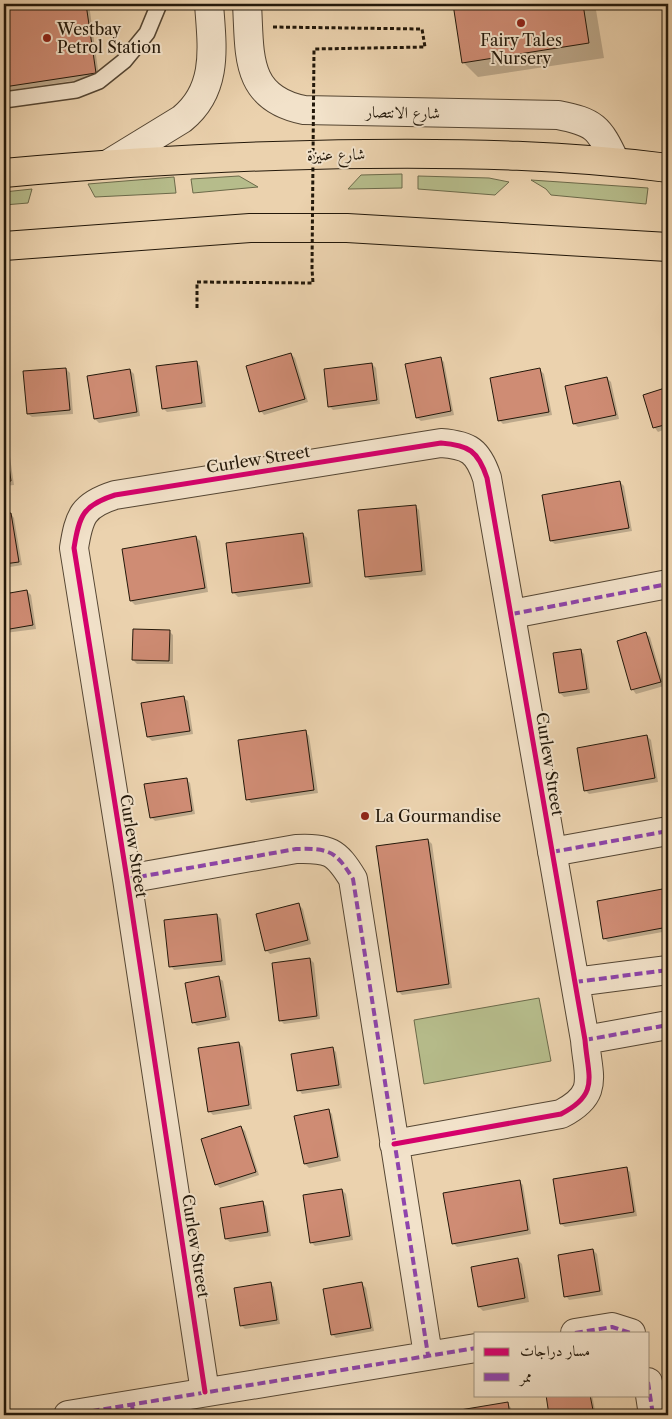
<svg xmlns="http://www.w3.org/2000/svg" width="672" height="1419" font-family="'Libre Caslon Text',Amiri,serif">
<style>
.green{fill:#b6bc8b;stroke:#6c6a4a}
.shadow{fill:#0003}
.building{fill:#cf8c74;stroke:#23180a}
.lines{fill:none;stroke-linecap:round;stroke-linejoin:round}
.service-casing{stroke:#554633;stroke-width:18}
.minor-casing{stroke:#554633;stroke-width:30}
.tertiary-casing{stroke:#554633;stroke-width:30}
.trunk-casing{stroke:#23180a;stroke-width:30}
.path{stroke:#23180a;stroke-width:3;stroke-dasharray:4 2.5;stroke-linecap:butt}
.service{stroke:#f2e2ca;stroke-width:15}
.minor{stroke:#f2e2ca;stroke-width:28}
.tertiary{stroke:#f2e2ca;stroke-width:28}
.trunk{stroke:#ebd2ae;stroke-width:28}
.path-bridge{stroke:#23180a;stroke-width:3;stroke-dasharray:4 2.5;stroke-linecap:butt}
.quiet{stroke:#8e44ad;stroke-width:4;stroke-dasharray:8 4;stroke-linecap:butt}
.cycleway-casing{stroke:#f2e2ca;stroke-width:8}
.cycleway{stroke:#d6006c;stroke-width:5}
.poi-dot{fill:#8f2418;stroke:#f2e2ca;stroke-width:2}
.labels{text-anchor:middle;stroke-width:4;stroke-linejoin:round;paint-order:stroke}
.poi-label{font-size:16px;fill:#23180a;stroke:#f2e2ca;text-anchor:start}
.street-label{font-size:16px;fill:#23180a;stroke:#f2e2ca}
</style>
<rect width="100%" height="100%" fill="#ebd2ae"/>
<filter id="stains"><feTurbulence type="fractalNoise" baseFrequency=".004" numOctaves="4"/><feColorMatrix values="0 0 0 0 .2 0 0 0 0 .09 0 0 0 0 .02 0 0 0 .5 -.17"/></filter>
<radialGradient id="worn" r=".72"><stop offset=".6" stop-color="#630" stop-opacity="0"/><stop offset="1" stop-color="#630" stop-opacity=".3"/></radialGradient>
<path class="green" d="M 402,174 L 402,188 L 348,189 L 361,175 Z
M 239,176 L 258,187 L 193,193 L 191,179 Z
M 418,176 L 489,178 L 509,182 L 495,195 L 418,189 Z
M 174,177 L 176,193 L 95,197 L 88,184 Z
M 531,180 L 648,188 L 646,204 L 551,195 L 546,189 Z
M 32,189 L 28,203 L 4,205 L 4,192 Z
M 539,998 L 551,1061 L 424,1084 L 414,1020 Z"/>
<path class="shadow" d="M 4,4 L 89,4 L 99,77 L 4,91 Z
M 454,4 L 595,4 L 604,58 L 478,77 L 463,62 Z
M 291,354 L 295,358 L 308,402 L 264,415 L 261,411 Z
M 440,358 L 444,362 L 454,415 L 421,421 L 417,418 Z
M 196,362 L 200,366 L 206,407 L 167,412 L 163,408 Z
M 372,364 L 376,368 L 380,404 L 333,410 L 329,406 Z
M 66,369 L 70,373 L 73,414 L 32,417 L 28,414 Z
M 130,370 L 134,374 L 140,416 L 99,423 L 95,419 Z
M 540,370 L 544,374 L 552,415 L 503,424 L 499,420 Z
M 607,378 L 611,382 L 619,419 L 578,427 L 574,424 Z
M 668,388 L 668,428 L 658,432 L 655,428 L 644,396 Z
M 6,453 L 10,457 L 14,485 L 4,486 L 4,454 Z
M 620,482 L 624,486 L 632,531 L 555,544 L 551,541 Z
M 415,506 L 419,510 L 426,575 L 370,580 L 366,576 Z
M 11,514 L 14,518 L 22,565 L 4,568 L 4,516 Z
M 303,534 L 307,538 L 313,587 L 238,597 L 234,593 L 227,544 Z
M 196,537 L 200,541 L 208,592 L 135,605 L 131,601 Z
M 27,591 L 31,595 L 36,629 L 5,633 L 4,595 Z
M 169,631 L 173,635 L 173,664 L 137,664 L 133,660 Z
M 646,634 L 650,637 L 664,686 L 636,694 L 633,690 L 619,642 Z
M 580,650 L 584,654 L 590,693 L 564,697 L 560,693 L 554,654 Z
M 184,698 L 188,701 L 193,734 L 152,741 L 148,737 Z
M 306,732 L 309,736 L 318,793 L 251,803 L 248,799 Z
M 647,736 L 651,740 L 658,782 L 589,794 L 585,790 Z
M 186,779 L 190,783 L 195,814 L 155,821 L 151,817 Z
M 428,840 L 432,844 L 452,988 L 402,995 L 398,991 Z
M 668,889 L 668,931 L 608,942 L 604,938 L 598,902 Z
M 299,905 L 303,909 L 311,944 L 270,954 L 266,950 Z
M 217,915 L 221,919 L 226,965 L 174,970 L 171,966 Z
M 310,959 L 314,963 L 320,1019 L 284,1024 L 280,1020 Z
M 219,978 L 223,981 L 230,1020 L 197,1026 L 193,1022 Z
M 239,1043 L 243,1047 L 252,1109 L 213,1115 L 209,1111 Z
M 332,1048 L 336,1052 L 342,1088 L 302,1094 L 299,1090 Z
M 328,1110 L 332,1114 L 341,1161 L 309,1168 L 305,1164 Z
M 241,1127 L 245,1131 L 259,1175 L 220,1188 L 216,1184 Z
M 626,1168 L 630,1172 L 637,1216 L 565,1227 L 561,1224 Z
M 519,1181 L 523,1185 L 531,1234 L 457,1247 L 453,1243 Z
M 342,1190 L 346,1194 L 353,1240 L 315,1246 L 311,1242 Z
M 263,1203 L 266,1206 L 271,1236 L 230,1242 L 226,1239 Z
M 593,1250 L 597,1254 L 603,1295 L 569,1300 L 566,1296 Z
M 518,1260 L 522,1264 L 529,1302 L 483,1311 L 479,1307 L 472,1268 Z
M 270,1283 L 274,1287 L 280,1324 L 245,1329 L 241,1325 Z
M 362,1284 L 366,1288 L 374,1331 L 336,1338 L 332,1334 Z
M 547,1395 L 592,1395 L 596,1415 L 551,1415 Z
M 508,1404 L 511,1408 L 513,1415 L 435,1415 Z"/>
<path class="building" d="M 4,4 L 86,4 L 96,73 L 4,87 Z
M 453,4 L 583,4 L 589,43 L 462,63 Z
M 291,353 L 305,399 L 259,412 L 246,366 Z
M 441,357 L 451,411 L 416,418 L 405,364 Z
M 197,361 L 202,403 L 162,409 L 156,366 Z
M 372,363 L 377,400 L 328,407 L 324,369 Z
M 66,368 L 70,410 L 27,414 L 23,371 Z
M 540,368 L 549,412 L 498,421 L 490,378 Z
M 130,369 L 137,412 L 94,419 L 87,376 Z
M 607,377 L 616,415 L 573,424 L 565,386 Z
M 668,387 L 668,424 L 653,428 L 643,395 Z
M 7,452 L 11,481 L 4,482 L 4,453 Z
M 620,481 L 629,528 L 550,541 L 542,495 Z
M 416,505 L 422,571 L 365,577 L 358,510 Z
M 11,513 L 19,562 L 4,564 L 4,514 Z
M 303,533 L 310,583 L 232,593 L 226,543 Z
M 196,536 L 205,588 L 130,601 L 122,549 Z
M 27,590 L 33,625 L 4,630 L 4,594 Z
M 133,629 L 170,630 L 169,661 L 132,660 Z
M 646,632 L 661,682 L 631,690 L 617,641 Z
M 581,649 L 587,689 L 559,693 L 553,653 Z
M 184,696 L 190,731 L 147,737 L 141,703 Z
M 306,730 L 314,790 L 246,800 L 238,740 Z
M 647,735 L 655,778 L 584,791 L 577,748 Z
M 187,778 L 192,811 L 150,818 L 144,784 Z
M 428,839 L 449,984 L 397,992 L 376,846 Z
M 668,888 L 668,927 L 603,939 L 597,901 Z
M 299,903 L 308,940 L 265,951 L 256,914 Z
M 217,914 L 222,961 L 169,967 L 164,920 Z
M 310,958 L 317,1016 L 279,1021 L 272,963 Z
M 219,976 L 226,1017 L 192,1023 L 185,983 Z
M 239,1042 L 249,1105 L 208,1112 L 198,1048 Z
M 333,1047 L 339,1085 L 297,1091 L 291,1054 Z
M 329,1109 L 338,1157 L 304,1164 L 294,1116 Z
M 241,1126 L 256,1172 L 215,1185 L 201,1139 Z
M 627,1167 L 634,1212 L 560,1224 L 553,1179 Z
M 520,1180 L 528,1230 L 452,1244 L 443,1193 Z
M 342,1189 L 350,1236 L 310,1243 L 303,1195 Z
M 263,1201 L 268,1232 L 225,1239 L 220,1208 Z
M 593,1249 L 600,1291 L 564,1297 L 558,1255 Z
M 518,1258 L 525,1298 L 478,1307 L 471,1267 Z
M 271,1282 L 277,1320 L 240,1326 L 234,1288 Z
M 362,1282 L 371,1328 L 331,1335 L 323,1289 Z
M 546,1395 L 590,1395 L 594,1415 L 549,1415 Z
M 508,1402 L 510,1415 L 430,1415 Z"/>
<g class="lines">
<g class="service-casing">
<path id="service" d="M 4,100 L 76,90 L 99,81 L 124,61 L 147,33 L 159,4"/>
</g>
<g class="minor-casing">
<path id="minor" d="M 512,614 L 668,584
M 552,852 L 668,831
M 127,879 L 296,849 C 329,848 336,851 353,879 L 428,1355
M 575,982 L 668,970
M 585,1040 L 668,1025
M 575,1333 L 612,1327 L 631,1333
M 648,1382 L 653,1415
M 205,1392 L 127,879 L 74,548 C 79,516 83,505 115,495 L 441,443 C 469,445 478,451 487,478 L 585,1040 C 588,1077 600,1094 561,1114 L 394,1144
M 68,1415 L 476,1348"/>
</g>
<g class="tertiary-casing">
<path id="tertiary" d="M 247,4 C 250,54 244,98 304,110 L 558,115 C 594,122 599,127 615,161
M 110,163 L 182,119 C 219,89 212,46 209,4"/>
</g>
<g class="trunk-casing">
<path id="trunk" d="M 4,173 C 126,162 244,155 366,154 C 467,153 568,155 668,168
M 4,246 L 250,228 L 347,228 L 668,247"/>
</g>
<path class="path" d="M 273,27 L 422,29 L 425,47 L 314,49
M 197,308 L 197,282 L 313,283 L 312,269"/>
<use href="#service" class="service"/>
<use href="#minor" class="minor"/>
<use href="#tertiary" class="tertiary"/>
<use href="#trunk" class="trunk"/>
<path class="path-bridge" d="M 312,269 L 314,49"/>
<path class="quiet" d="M 512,614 L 668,584
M 552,852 L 668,831
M 127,879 L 296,849 C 329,848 336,851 353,879 L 428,1355
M 575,982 L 668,970
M 585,1040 L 668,1025
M 575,1333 L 612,1327 L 631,1333
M 648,1382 L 653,1415
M 132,1403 L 133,1415
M 68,1415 L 476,1348"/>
<g class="cycleway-casing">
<path id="cycleway" d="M 205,1392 L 127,879 L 74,548 C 79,516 83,505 115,495 L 441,443 C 469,445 478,451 487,478 L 585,1040 C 588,1077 600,1094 561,1114 L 394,1144"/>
</g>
<use href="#cycleway" class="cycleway"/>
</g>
<g class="poi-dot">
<circle cx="521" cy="23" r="5"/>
<circle cx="47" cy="38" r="5"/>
<circle cx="365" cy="816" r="5"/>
</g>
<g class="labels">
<g class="poi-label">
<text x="57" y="35">Westbay<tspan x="57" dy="18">Petrol Station</tspan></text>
<text x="521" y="46" text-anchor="middle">Fairy Tales<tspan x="521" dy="18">Nursery</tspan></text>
<text x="375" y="822">La Gourmandise</text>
</g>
<g class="street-label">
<text transform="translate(403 112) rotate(1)" y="6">شارع الانتصار</text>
<text transform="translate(336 154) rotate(-1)" y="6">شارع عنيزة</text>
<text transform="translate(258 459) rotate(-9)" y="6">Curlew Street</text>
<text transform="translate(550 764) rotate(81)" y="6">Curlew Street</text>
<text transform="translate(134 846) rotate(81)" y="6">Curlew Street</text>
<text transform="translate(196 1246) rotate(81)" y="6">Curlew Street</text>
</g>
</g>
<rect width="672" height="1419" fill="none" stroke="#ebd2ae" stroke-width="20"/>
<rect x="5" y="5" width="662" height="1409" fill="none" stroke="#23180a" stroke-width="2.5"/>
<rect x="10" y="10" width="652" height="1399" fill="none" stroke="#23180a"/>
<rect x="474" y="1332" width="175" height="65" fill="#f2e2ca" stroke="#9f917d"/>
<rect x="484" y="1348" width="25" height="8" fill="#d6006c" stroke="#9f917d"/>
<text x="520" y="1356" font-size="15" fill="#23180a">مسار دراجات</text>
<rect x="484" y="1373" width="25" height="8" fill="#8e44ad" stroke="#9f917d"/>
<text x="520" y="1382" font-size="15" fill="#23180a">ممر</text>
<rect width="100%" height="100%" filter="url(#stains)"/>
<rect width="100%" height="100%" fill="url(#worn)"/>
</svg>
